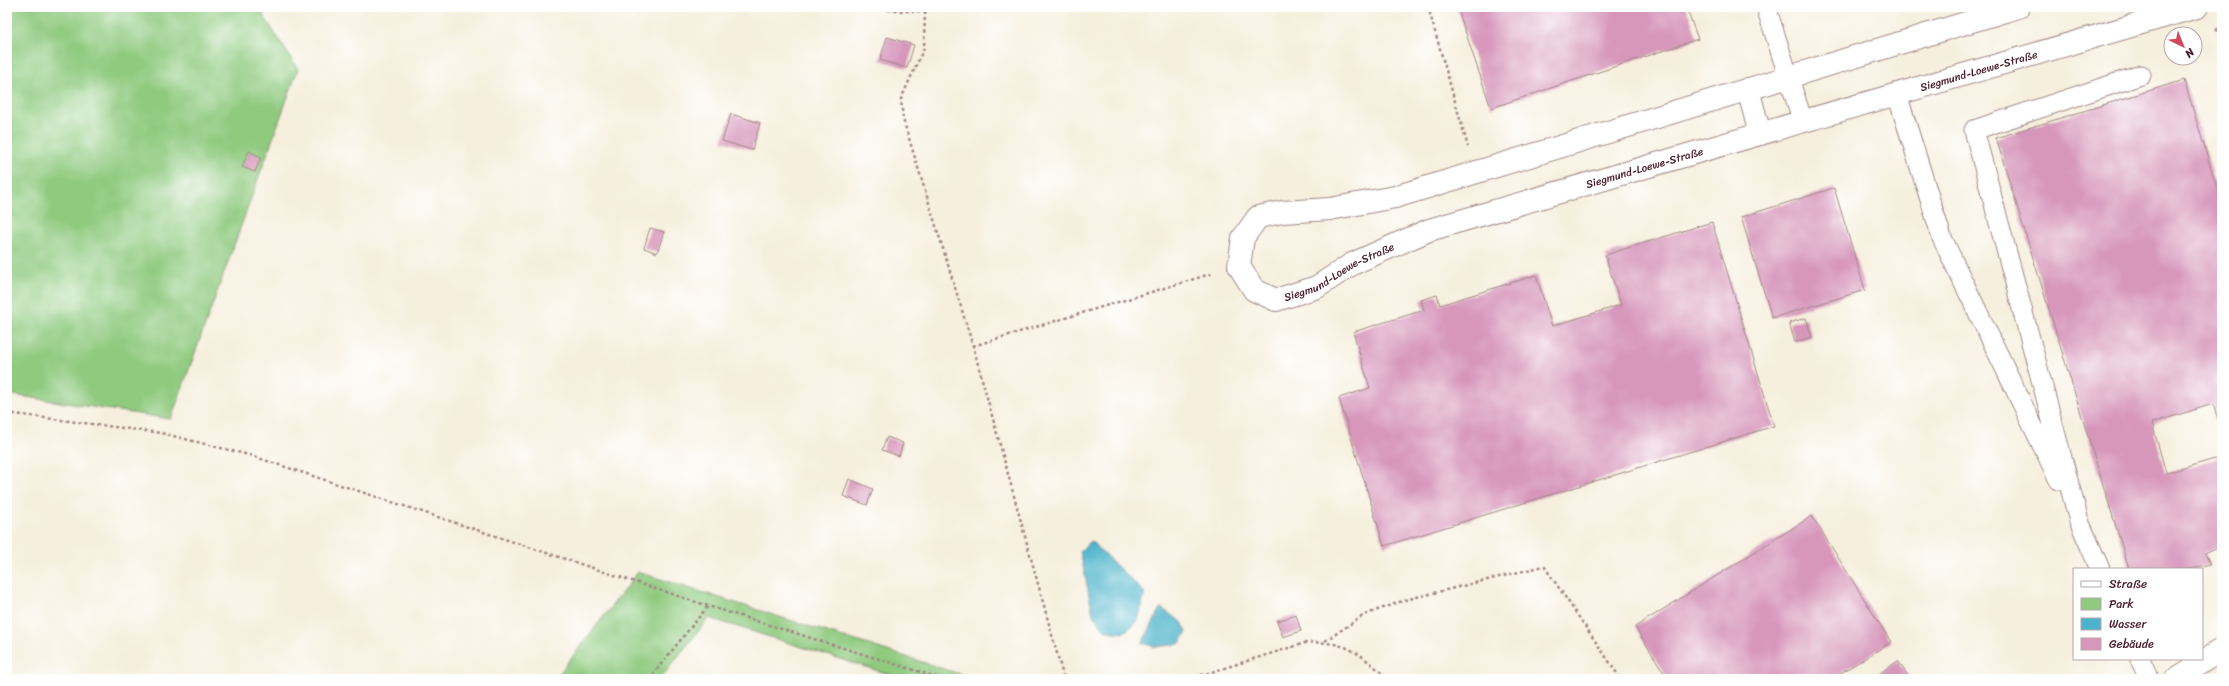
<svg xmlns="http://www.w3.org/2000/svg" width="2229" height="686" font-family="Sriracha,sans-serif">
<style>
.green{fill:#8fca7f;stroke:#6c7455}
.water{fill:#4bb3ca;stroke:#4a697a}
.building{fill:#d797bb}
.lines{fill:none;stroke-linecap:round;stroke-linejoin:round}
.lane-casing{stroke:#a08784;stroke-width:21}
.street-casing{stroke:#a08784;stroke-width:24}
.path{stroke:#a08784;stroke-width:2.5;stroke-dasharray:3 3;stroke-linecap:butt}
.lane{stroke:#fff;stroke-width:19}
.street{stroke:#fff;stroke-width:22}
.labels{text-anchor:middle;stroke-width:3;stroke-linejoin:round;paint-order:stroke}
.street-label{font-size:11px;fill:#4a1f2b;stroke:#fff}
</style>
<rect width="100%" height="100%" fill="#fff"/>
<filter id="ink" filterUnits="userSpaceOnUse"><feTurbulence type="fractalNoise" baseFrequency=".025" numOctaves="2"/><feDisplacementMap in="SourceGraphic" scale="8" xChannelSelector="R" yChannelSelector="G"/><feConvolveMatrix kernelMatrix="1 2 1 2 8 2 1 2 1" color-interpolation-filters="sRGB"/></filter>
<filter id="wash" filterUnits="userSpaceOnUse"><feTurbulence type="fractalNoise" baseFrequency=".012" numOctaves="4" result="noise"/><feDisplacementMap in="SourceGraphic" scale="16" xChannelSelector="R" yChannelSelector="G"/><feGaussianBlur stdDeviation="0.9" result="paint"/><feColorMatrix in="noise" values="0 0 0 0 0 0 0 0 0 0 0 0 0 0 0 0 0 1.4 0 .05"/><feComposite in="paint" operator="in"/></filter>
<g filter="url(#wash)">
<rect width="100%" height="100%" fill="#f6efdd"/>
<path class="green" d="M 7,7 L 258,7 L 298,69 L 171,419 L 7,394 Z
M 638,572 L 976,679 L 904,679 L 709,618 L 660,679 L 555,679 Z"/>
<path class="water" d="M 1091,541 L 1145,593 L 1138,621 L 1123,633 L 1106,631 L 1093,615 L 1080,551 Z
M 1161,608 L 1182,622 L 1187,633 L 1179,644 L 1156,647 L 1142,643 Z"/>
<g id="blocks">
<path class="building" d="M 1457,7 L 1686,7 L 1698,39 L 1491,108 Z
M 887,37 L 914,45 L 907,68 L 880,60 Z
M 2184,80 L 2222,204 L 2222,432 L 2213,404 L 2152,423 L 2166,473 L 2222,457 L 2222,545 L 2205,553 L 2210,564 L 2191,569 L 2129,569 L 1996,138 Z
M 731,114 L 760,123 L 752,150 L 722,141 Z
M 249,151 L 261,157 L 255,172 L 242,167 Z
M 1834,188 L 1865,290 L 1772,318 L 1741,217 Z
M 1712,222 L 1774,426 L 1384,546 L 1339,398 L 1370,388 L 1353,332 L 1424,310 L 1421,300 L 1437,295 L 1440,305 L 1536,275 L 1552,326 L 1621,305 L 1605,255 Z
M 650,228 L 664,232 L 657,253 L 644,248 Z
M 1806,318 L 1812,337 L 1795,342 L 1789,323 Z
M 887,437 L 903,443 L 899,456 L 882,450 Z
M 849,479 L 873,489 L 867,505 L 843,496 Z
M 1812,516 L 1891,642 L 1831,679 L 1668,679 L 1635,627 Z
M 1296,615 L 1301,631 L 1283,637 L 1277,621 Z
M 1898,661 L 1910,679 L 1871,679 Z"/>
</g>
</g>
<g filter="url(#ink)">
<use href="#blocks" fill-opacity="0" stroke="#a08784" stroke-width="1"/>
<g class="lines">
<g class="lane-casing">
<path id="lane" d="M 1766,7 L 1803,122
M 1897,94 L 1942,238 L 2059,480
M 2100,569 L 2079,521 L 1974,130 L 2141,75
M 2140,659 L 2149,679"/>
</g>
<g class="street-casing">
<g id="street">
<path id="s1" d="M 2018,7 L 1395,197 L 1330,209 L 1282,212 L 1258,217 L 1243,238 L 1239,266 L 1254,290 L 1276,300 L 1317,287 L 1352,264 L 1429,230 L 2197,7"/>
<path d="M 1748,89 L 1760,134"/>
<path d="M 2176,679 L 2222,649"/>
</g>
</g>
<path class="path" d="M 858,7 L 866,9 L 925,12 L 938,7
M 1428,7 L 1468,147
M 925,12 L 924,48 L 901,99 L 903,119 L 973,346 L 1064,679
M 2216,28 L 2222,34
M 973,346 L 1214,273
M 7,413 L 161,433 L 249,455 L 708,606 L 943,679
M 1325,641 L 1364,615 L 1405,600 L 1544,566 L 1621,679
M 649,679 L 708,606
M 1189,679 L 1305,643 C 1348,640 1358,653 1389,679"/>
<use href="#lane" class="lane"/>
<use href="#street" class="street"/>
</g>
</g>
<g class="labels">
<g class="street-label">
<text dy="4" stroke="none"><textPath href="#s1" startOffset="1638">Siegmund-Loewe-Straße</textPath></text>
<text dy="4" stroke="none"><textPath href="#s1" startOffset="1290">Siegmund-Loewe-Straße</textPath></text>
<text dy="4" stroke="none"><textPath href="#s1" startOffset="966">Siegmund-Loewe-Straße</textPath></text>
</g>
</g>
<rect width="2229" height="686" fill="none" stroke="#fff" stroke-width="24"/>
<rect x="2073" y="568" width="130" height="92" fill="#ffffff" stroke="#b7a5aa"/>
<rect x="2081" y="581" width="20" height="6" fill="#ffffff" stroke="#b7a5aa"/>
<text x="2109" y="588" font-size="12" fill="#4a1f2b">Straße</text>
<rect x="2081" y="598" width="20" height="12" fill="#8fca7f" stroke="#b7a5aa"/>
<text x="2109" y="608" font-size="12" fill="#4a1f2b">Park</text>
<rect x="2081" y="618" width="20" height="12" fill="#4bb3ca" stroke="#b7a5aa"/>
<text x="2109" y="628" font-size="12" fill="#4a1f2b">Wasser</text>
<rect x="2081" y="638" width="20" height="12" fill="#d797bb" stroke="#b7a5aa"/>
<text x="2109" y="648" font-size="12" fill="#4a1f2b">Gebäude</text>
<g transform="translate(2183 46) rotate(137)"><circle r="19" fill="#ffffff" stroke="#b7a5aa"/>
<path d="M0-3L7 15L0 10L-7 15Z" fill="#d1495b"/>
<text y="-6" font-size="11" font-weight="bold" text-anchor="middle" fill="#4a1f2b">N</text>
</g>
</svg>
